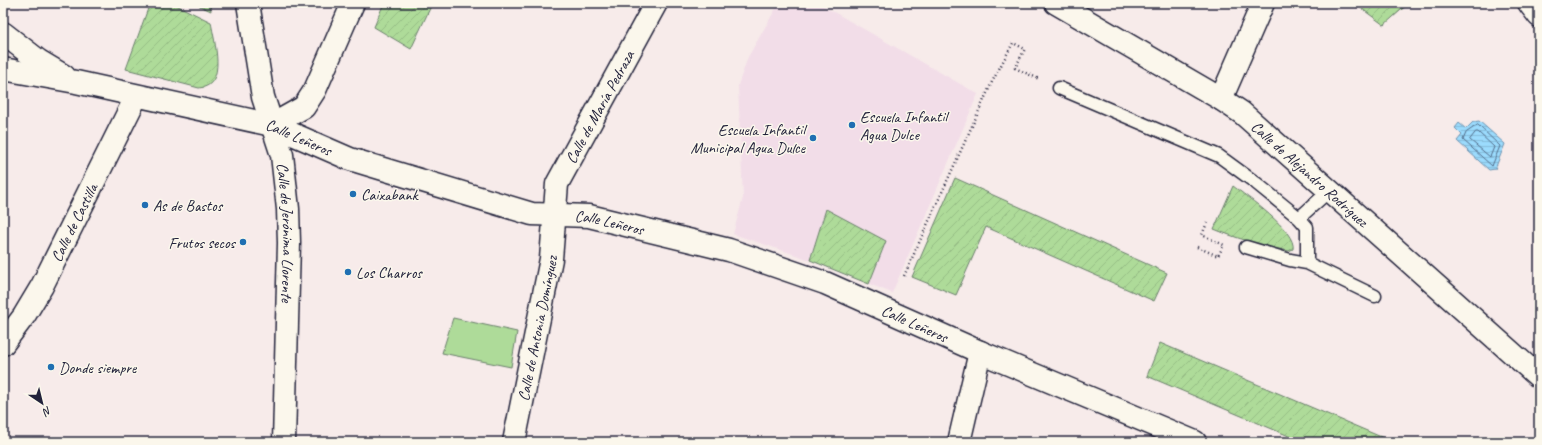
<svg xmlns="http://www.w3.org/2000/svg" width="1542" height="445" font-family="Caveat,sans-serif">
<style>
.built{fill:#f2dde8}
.grass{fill:#aedb99;stroke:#687e6a}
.garden{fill:url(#garden-furrows);stroke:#687e6a}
.water{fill:url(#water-rules);stroke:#6b91af}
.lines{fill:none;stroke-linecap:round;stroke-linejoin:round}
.shore{stroke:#526c89;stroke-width:1}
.service-casing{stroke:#22223b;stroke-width:15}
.minor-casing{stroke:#22223b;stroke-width:25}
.path{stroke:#22223b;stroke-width:2.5;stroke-dasharray:1 3;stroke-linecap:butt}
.service{stroke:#fbf7ec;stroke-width:12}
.minor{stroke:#fbf7ec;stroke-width:22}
.poi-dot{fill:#1f6fb2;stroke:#fbf7ec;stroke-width:1.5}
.labels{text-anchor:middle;stroke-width:3;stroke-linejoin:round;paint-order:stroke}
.street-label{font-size:16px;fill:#22223b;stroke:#fbf7ec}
.poi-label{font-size:16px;fill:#22223b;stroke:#fbf7ec;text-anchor:start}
</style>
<defs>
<pattern id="garden-furrows" width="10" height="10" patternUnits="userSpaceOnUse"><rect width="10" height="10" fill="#aedb99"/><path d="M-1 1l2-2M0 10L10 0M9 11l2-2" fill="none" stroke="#95bc85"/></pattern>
<pattern id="water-rules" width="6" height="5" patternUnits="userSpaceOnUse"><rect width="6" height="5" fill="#9bdbfd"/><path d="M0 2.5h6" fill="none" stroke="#85bcda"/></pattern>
</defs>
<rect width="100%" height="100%" fill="#f7ebea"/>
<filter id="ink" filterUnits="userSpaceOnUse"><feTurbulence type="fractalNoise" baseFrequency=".025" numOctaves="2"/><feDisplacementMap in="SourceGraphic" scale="8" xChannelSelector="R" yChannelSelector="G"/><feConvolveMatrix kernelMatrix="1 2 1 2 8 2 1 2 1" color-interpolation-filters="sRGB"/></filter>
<g filter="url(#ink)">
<path class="built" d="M 779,3 L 818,3 L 978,94 L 892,293 L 802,257 L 733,234 L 743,198 L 738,85 L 748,57 Z"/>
<path class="grass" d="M 453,318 L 517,332 L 511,367 L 442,353 Z"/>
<path class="garden" d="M 150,3 L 172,3 L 211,22 C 214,41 228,86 199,88 L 126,69 Z
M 193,3 L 210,3 L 211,11 Z
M 384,3 L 424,3 L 431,6 L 411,49 L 374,27 Z
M 1354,3 L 1409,3 L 1384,25 Z
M 955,178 L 1167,273 L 1154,301 L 986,227 L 956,295 L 912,277 Z
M 1233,186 C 1246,196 1297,231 1293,249 L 1289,251 C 1263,246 1238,239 1214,229 Z
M 826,209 L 886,241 L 869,284 L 810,260 Z
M 1160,343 L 1393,442 L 1303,442 L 1147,376 Z"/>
<path class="water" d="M 1479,121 L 1505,144 L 1495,169 L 1489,170 L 1457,141 L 1462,135 L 1455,128 L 1459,123 L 1466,129 L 1473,122 Z"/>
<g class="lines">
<path class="shore" d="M 1478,125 L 1500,146 L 1492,166 L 1463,140 L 1466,133 Z
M 1476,132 L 1478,132 L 1494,147 L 1490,157 L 1470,140 Z"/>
<g class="service-casing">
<path id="service" d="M 1059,88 L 1219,156 L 1256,183 L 1299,218 L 1329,191
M 1299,218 L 1307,227 L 1307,263
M 1246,247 L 1290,260 L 1307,263 L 1375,296"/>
</g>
<g class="minor-casing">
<g id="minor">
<path id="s1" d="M 248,3 L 263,97 L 282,155 L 288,209 L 289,243 L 284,442"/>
<path id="s2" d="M 1056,3 L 1221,99 L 1242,113 L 1539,377"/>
<path d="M 1529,3 L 1539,16"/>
<path d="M 3,33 L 39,61 L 64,76"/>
<path id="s3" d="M 3,69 L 76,82 L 272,125 L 350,159 L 532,214 L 589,216 L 729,250 L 825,283 L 980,352 L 1195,442"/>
<path d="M 1221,99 L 1263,3"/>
<path d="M 272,125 L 304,107 L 315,90 L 353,3"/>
<path id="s4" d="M 3,344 L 24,316 L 42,286 L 136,97"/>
<path id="s5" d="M 514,442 L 551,259 L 557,184 L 656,3"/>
<path d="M 959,442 L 980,352"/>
</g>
</g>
<path class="path" d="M 1197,247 L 1218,256 L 1224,245 L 1202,235 L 1207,223
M 904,276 L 992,82 L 1013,43 L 1025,49 L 1015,68 L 1039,79
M 1531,442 L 1539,429"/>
<use href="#service" class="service"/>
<use href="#minor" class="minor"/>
</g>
</g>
<g class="poi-dot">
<circle cx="852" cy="125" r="4"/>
<circle cx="813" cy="138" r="4"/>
<circle cx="353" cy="194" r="4"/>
<circle cx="145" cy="205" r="4"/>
<circle cx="243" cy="242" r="4"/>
<circle cx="348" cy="272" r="4"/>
<circle cx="51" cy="367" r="4"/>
</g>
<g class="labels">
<g class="street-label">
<text dy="6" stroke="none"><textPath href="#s5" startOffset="350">Calle de María Pedraza</textPath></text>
<text dy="6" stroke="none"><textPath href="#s3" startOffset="304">Calle Leñeros</textPath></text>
<text dy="6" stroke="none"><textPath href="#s2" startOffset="307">Calle de Alejandro Rodríguez</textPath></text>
<text dy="6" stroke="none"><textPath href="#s3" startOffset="628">Calle Leñeros</textPath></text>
<text dy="6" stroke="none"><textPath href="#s4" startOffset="141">Calle de Castilla</textPath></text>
<text dy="6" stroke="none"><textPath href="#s1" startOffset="234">Calle de Jerónima Llorente</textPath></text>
<text dy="6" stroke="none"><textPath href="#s3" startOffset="951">Calle Leñeros</textPath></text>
<text dy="6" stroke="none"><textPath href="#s5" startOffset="116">Calle de Antonia Domínguez</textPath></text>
</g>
<g class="poi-label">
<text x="860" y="122">Escuela Infantil<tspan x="860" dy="18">Agua Dulce</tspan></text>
<text x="805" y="135" text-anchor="end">Escuela Infantil<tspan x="805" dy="18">Municipal Agua Dulce</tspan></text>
<text x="361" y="200">Caixabank</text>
<text x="153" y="211">As de Bastos</text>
<text x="235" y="248" text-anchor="end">Frutos secos</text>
<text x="356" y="278">Los Charros</text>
<text x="59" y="373">Donde siempre</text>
</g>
</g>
<rect width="1542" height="445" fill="none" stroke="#fbf7ec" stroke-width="16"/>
<rect x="8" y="8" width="1526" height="429" fill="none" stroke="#22223b" stroke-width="1.5" filter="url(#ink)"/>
<g transform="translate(42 403) rotate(145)" stroke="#fbf7ec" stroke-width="3" paint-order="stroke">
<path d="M0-3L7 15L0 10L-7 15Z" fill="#22223b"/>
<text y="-6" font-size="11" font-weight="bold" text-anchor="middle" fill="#22223b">N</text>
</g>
</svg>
